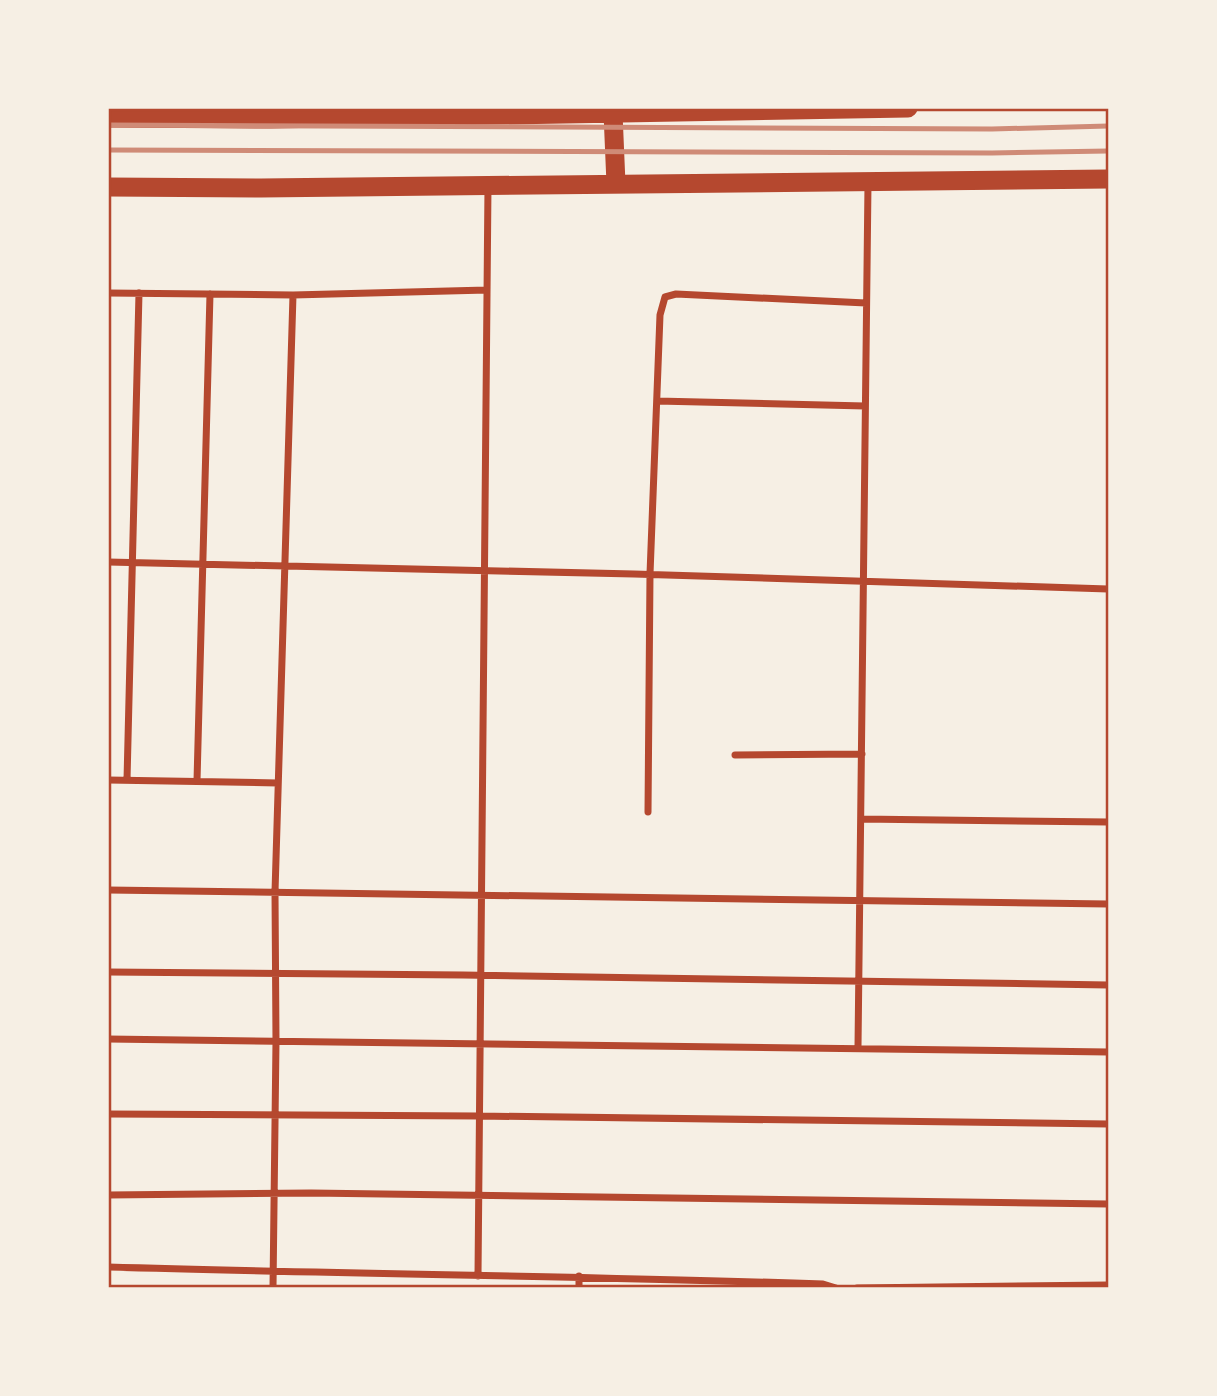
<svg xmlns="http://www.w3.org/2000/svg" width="1217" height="1396" font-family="'Source Serif 4',serif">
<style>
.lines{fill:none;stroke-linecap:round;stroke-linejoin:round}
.minor{stroke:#b5482f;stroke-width:7}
.trunk{stroke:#b5482f;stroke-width:19}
.rail{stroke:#cf8b77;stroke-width:5}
.neatline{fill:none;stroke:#b5482f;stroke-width:2.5}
</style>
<rect width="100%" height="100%" fill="#f6efe4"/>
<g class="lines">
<path class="minor" d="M 108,293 L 293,295
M 657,401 L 865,406
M 108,562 L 634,574 L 1108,589
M 735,755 L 862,754
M 108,780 L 278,783
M 127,780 L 139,293
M 197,781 L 210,294
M 648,812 L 650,574 L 660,315 L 665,297 L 676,294 L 866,303
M 861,819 L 1108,822
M 108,890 L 1108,904
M 108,972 L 463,975 L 1108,985
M 108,1039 L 1108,1052
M 858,1047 L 868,184
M 108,1114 L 479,1116 L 1108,1124
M 108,1195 L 311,1193 L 1108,1204
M 108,1267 C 347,1274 585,1276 823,1284 L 836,1288
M 478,1276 L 488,186
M 273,1288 L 276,1041 L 275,892 L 293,295 L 487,290
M 579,1288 L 579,1276
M 857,1288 L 1108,1285"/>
<path class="trunk" d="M 613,113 L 616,184
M 108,118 L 271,119 L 908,108
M 108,187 L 261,188 L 1108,179"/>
<path class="rail" d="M 108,125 L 992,129 L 1108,126
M 108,150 L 992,153 L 1108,151"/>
</g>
<rect width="1217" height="1396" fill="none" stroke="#f6efe4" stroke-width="220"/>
<rect x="110" y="110" width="997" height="1176" class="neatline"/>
</svg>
